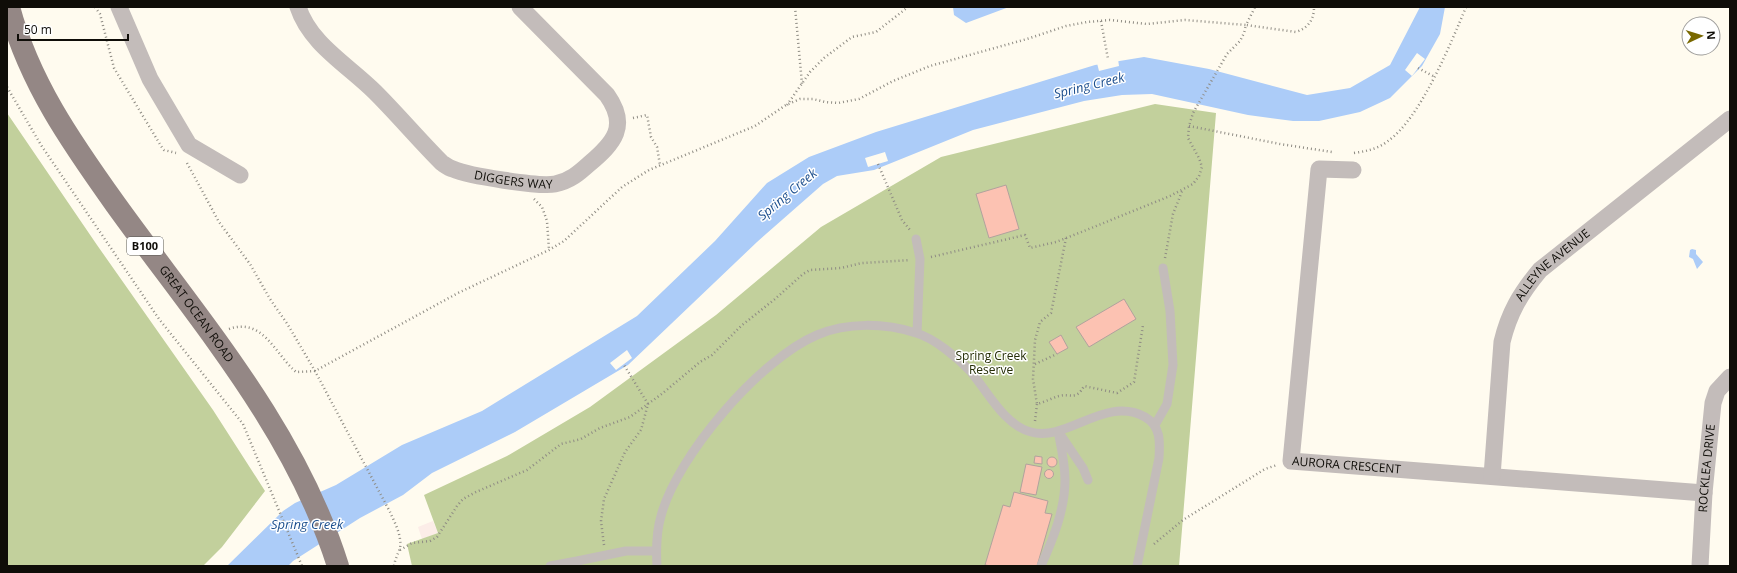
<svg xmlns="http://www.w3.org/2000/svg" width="1737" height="573" font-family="'Open Sans',sans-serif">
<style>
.industrial{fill:#fcede8}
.green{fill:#c2d09c}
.water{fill:#acccf8}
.pier{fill:#fffbef}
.building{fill:#fcc2b2;stroke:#b1a29d}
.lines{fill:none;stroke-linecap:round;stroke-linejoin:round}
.path{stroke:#8f8c84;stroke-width:2.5;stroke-dasharray:1 3;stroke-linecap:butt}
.service{stroke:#c3bcba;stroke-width:9}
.minor{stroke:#c3bcba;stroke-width:17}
.primary{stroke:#948785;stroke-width:22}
.labels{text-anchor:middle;stroke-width:3;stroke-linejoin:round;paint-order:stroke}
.shield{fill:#fff;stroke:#575652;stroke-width:1}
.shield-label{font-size:11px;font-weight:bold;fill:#0f0d08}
.street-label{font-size:12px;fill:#0f0d08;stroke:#fff}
.park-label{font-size:12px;fill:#262e07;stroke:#fff}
.water-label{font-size:13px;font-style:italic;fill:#1c4f8e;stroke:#fff}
</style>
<rect width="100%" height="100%" fill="#fffbef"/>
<path class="industrial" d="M 433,521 L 438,533 L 422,539 L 418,527 Z"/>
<path class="green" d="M 1155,104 L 1216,113 L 1179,566 L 412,566 L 407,544 L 438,533 L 424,495 L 507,456 L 590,407 L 716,315 L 821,227 L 941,157 Z
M 7,113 L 97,245 L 213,410 L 265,491 L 222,547 L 203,566 L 7,566 Z"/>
<path class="water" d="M 953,7 L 1009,7 L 966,23 L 954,15 Z
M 1420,7 L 1445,7 L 1440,34 L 1422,66 L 1390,98 L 1360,112 L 1319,121 L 1293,121 L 1248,115 L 1152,94 L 1122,95 L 1084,101 L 973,130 L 874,170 L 837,176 L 823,184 L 757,242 L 628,365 L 515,432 L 432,473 L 403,495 L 360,518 L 293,561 L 288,566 L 227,566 L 283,511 L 295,503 L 336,485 L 402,445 L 482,411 L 637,316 L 715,241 L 767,183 L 809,157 L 876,132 L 1095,65 L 1144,57 L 1209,69 L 1307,95 L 1350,88 L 1390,65 Z
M 1692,249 L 1696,250 L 1696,254 L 1703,262 L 1697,269 L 1693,259 L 1689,257 L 1690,250 Z"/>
<path class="pier" d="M 1417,53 L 1425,59 L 1412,76 L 1405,70 Z
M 1118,59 L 1119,66 L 1099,71 L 1097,63 Z
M 885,152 L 888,161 L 868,167 L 865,158 Z
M 627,350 L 632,358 L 616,370 L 610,363 Z"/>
<path class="building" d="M 1006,185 L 1019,229 L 989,238 L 976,194 Z
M 1124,299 L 1136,319 L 1089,347 L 1076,327 Z
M 1061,335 L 1068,348 L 1057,354 L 1049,342 Z
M 1035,456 L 1042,457 L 1042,464 L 1034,463 Z
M1047 462a5 5 0 1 1 10 0a5 5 0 1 1-10 0Z
M 1026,464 L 1042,467 L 1036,495 L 1020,492 Z
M1044.5 474a4.5 4.5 0 1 1 9 0a4.5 4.5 0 1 1-9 0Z
M 1014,492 L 1048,501 L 1045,513 L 1052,514 L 1037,566 L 991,566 L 985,565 L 1003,505 L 1010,507 Z"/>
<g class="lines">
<path class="path" d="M 95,7 L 100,14 L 114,68 L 161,146 L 164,150 L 176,153
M 795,7 L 802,84
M 1101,21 L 1108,59
M 1418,68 L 1435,77
M 7,87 L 41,145 L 159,319 L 243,424 L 302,566
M 787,105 L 810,72 L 824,58 L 852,37 L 876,32 L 908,7
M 633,118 L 647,115 L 651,137 L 657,147 L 660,165
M 1189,126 L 1280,144 L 1332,152
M 1354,153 C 1367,151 1378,149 1388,141 C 1420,119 1451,43 1466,7
M 187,163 L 219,222 L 250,264 L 270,299 L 288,325 L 315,371 L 390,512 C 395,523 402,536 400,548 C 398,554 395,559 394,566
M 878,164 L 902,220 L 910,230
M 534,199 L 542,207 L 547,221 L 549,250
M 1066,238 L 1051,313 L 1040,322 L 1035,340 L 1033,379 L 1037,404 C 1045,402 1052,398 1059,396 C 1071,393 1076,401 1084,386 L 1117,393 L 1134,382 L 1143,325
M 931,257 L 1025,235 L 1030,248 L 1056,242 L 1084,231 L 1170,196 L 1193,184 L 1199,176 L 1202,167 L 1199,158 L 1188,138 L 1189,126 L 1193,113 L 1227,54 L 1240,41 L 1244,33 L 1246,25 L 1296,32 C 1308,28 1314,20 1314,7
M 1165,258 L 1173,214 L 1183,189
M 229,329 C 263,317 275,354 296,372 L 315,371 L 458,293 L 549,250 L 564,241 L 622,187 L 649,170 L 755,126 L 786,105 L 800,99 L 813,99 L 825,102 L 838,103 L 859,99 L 893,81 L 930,66 L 1027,39 L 1066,26 L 1087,22 L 1110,20 L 1147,24 L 1185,20 L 1246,25 L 1255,7
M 1035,364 L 1057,354
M 1035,421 L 1037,404
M 1154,544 L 1183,520 L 1265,469 L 1277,465
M 604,545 L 601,521 L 604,499 L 625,452 L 641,430 L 648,404 L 624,365
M 400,550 L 412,543 L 430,541 L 437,537 L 457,506 L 463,499 L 476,492 L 527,470 L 561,444 L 581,439 L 600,428 L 630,417 L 663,393 L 700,362 L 712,355 L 741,326 L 775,299 L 803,274 L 810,270 L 841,268 L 862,263 L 910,260"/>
<path class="service" d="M 916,239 L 920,259 L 917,333
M 1155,425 L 1167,404 L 1173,365 L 1170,311 L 1163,268
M 1060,434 L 1083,468 L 1088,480
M 550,566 L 577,561
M 578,566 L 577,561 L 626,551 L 656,551
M 657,566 C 656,549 656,533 661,516 C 677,456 760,359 817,335 C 847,322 885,323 916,333 C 934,338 958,358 971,372 C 988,392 1004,425 1031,432 C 1068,442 1105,395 1145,417 C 1161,426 1160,442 1159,458 L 1137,566
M 1041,566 C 1053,539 1065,510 1065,480 C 1065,463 1061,447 1058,431"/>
<g class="minor">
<path d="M 119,7 L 150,79 L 189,145 L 240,175"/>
<path id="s1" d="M 298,7 C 310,44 348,65 375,92 C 398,115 419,140 442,163 C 445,165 449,168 453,169 C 469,176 539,187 555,184 C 570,181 579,173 589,164 C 614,143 629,126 607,95 L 520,7"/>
<path id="s2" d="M 1353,170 L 1319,169 L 1291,461 L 1704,493"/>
<path id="s3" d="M 1492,476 L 1502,342 C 1509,313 1520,294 1540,270 L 1730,119"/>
<path id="s4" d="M 1700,566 L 1704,493 L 1713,403 L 1717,391 L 1730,377"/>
</g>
<path class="primary" id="s5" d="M 9,7 C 29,82 71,142 116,205 C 198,319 295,429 338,566"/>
</g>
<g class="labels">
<rect class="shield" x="127" y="237" width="36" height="18" rx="3"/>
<g class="shield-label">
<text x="145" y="250">B100</text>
</g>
<g class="street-label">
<text dy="4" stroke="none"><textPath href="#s1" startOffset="288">DIGGERS WAY</textPath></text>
<text dy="4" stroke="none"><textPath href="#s3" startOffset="229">ALLEYNE AVENUE</textPath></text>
<text dy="4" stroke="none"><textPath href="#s5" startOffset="362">GREAT OCEAN ROAD</textPath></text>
<text dy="4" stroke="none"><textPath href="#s2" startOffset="383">AURORA CRESCENT</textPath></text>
<text dy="4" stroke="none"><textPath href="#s4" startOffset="98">ROCKLEA DRIVE</textPath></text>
</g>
<g class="park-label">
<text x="991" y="360">Spring Creek<tspan x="991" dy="14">Reserve</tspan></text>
</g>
<g class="water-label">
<text transform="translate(1089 85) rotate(-14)" y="5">Spring Creek</text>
<text transform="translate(787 194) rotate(-40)" y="5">Spring Creek</text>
<text x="307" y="529">Spring Creek</text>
</g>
</g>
<rect width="1737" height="573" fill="none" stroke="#0f0d08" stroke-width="16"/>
<g transform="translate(1701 36) rotate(86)"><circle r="19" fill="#ffffff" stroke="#9f9e9c"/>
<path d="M0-3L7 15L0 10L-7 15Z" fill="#796800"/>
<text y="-6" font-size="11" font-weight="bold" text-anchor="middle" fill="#0f0d08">N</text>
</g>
<path d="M18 34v6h110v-6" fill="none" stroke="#0f0d08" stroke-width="2"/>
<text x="24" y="34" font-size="12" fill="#0f0d08" stroke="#ffffff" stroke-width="3" paint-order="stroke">50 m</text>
</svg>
